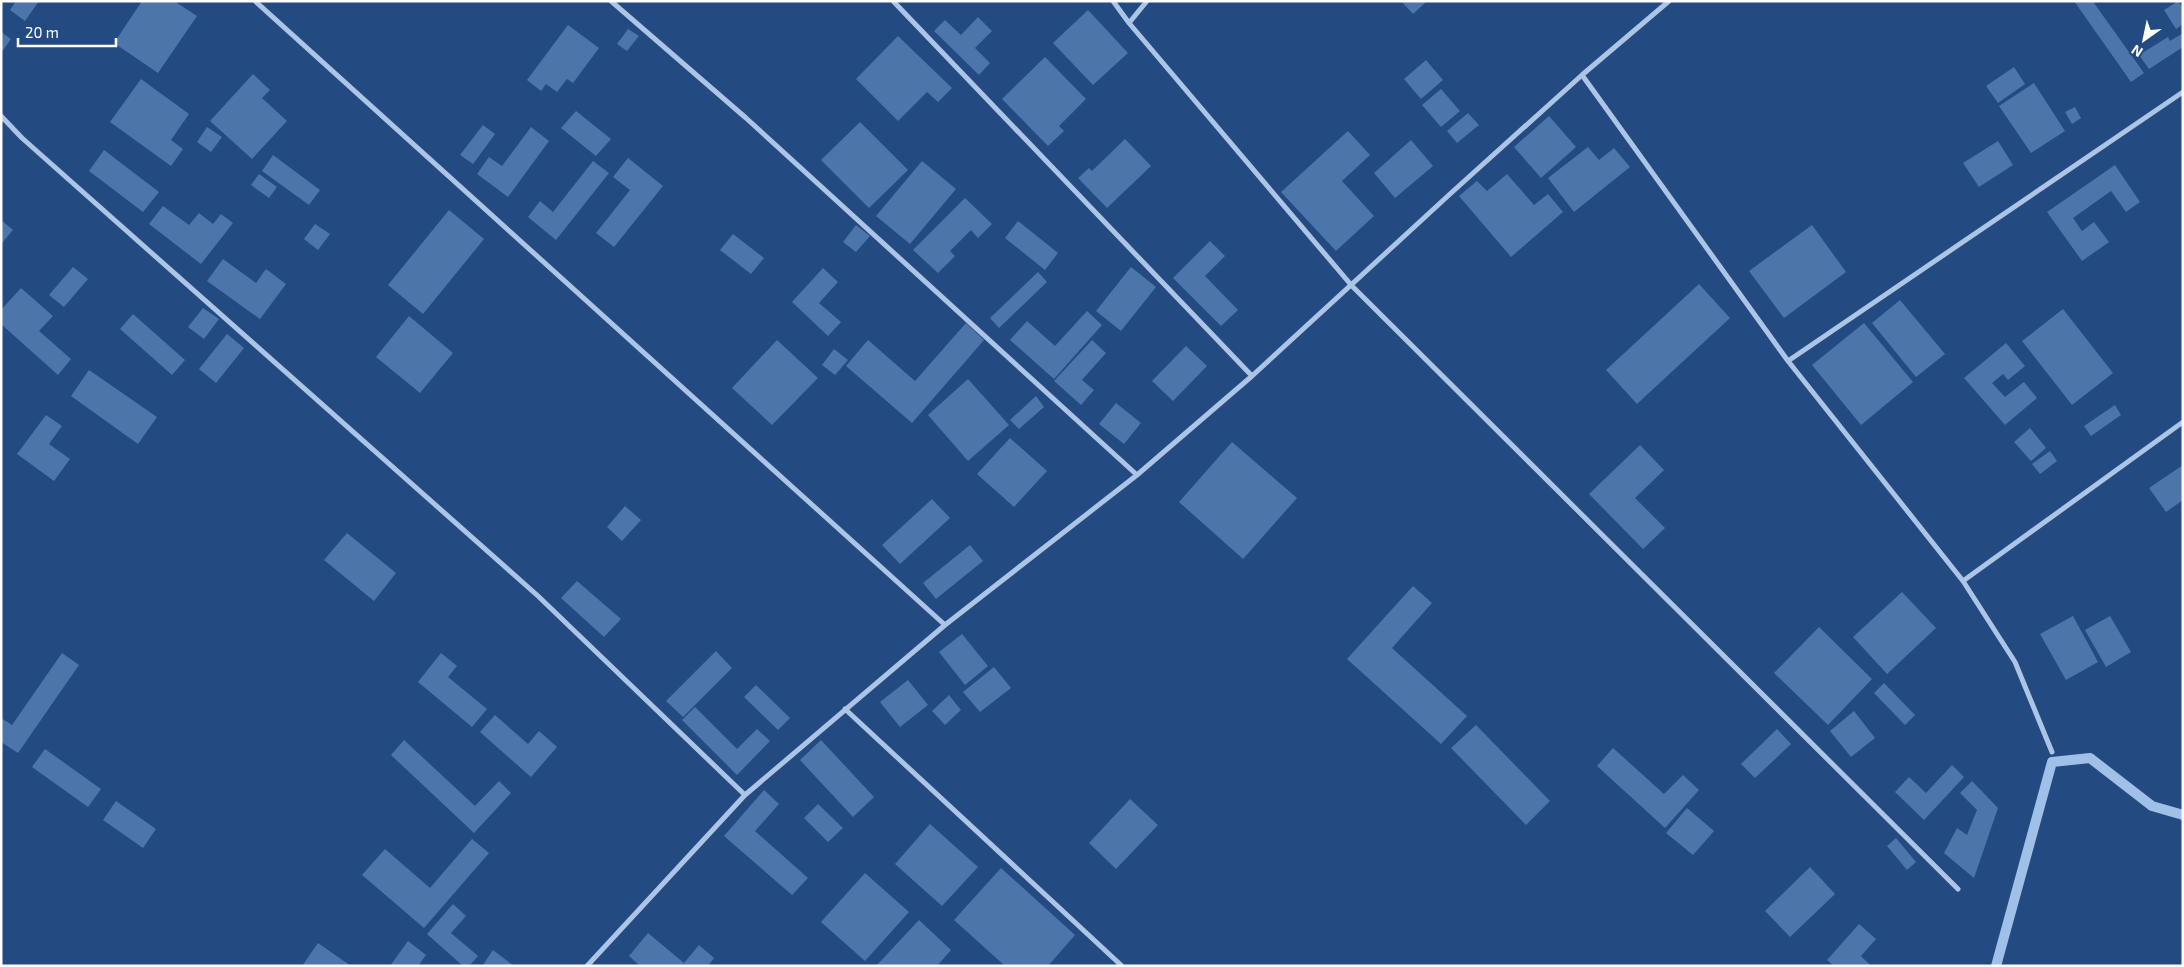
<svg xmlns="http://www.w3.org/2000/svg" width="2184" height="967" font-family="'Exo 2',sans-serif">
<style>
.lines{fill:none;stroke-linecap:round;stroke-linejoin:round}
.stream{stroke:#a0c0e8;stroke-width:10}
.building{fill:#4c75aa}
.minor{stroke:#acc5e7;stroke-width:5}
</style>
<rect width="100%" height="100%" fill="#244b81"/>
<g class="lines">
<path class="stream" d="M 1996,966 L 2052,762 L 2090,758 L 2152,806 L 2183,815"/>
</g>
<path class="building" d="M 16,1 L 39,1 L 25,21 L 10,10 Z
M 142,1 L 174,1 L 197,16 L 158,73 L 114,43 Z
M 1401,1 L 1425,1 L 1426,2 L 1413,14 Z
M 2074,1 L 2096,1 L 2094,3 L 2144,73 L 2131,82 Z
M 2178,1 L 2183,7 L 2183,24 L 2176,29 L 2164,10 Z
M 1088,10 L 1128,53 L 1093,85 L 1053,43 Z
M 978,17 L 992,31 L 975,48 L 990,63 L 979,75 L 934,31 L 945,20 L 961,35 Z
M 568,25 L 599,48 L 573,83 L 567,79 L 557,92 L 546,84 L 541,91 L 527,80 Z
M 628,29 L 639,36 L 627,51 L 617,44 Z
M 1,32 L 11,39 L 1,53 Z
M 2183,33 L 2183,47 L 2149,69 L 2139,55 L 2168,37 L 2170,41 Z
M 898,36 L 952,88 L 938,102 L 927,92 L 898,121 L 856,79 Z
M 1045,57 L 1086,99 L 1059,126 L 1064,131 L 1048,146 L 1002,99 Z
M 1426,60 L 1443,80 L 1421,99 L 1404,79 Z
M 2014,67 L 2025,84 L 1998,103 L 1986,86 Z
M 253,74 L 270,90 L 262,98 L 287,121 L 252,159 L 210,121 Z
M 141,79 L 189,114 L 171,140 L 183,149 L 171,166 L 110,122 Z
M 2034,83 L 2065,131 L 2031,153 L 1999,106 Z
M 1441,89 L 1460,111 L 1441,127 L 1422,105 Z
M 2075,107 L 2081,118 L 2072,124 L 2065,112 Z
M 576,111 L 611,139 L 596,156 L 561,128 Z
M 1468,113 L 1479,125 L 1457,143 L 1447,131 Z
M 1549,116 L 1576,147 L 1541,178 L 1514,147 Z
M 860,122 L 908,170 L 869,208 L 821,160 Z
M 483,125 L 495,134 L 473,164 L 460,155 Z
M 207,127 L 222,137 L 211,152 L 197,142 Z
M 531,127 L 549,141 L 508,197 L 477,174 L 489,157 L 502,166 Z
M 1348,131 L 1370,155 L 1342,181 L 1374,216 L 1336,251 L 1281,192 Z
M 1125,139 L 1151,166 L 1107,208 L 1078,178 L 1089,168 L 1092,171 Z
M 1411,140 L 1433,166 L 1395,198 L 1374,173 Z
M 1998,141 L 2013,165 L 1979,187 L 1963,163 Z
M 1588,147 L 1599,160 L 1614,148 L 1630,167 L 1574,212 L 1548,178 Z
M 104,150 L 159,192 L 143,212 L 89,171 Z
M 273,155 L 320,190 L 309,205 L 262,171 Z
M 628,158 L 663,186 L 614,247 L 596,233 L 630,190 L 613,177 Z
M 593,161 L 609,173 L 556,240 L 528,217 L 540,201 L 553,212 Z
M 922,161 L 956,189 L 910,244 L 876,216 Z
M 2115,165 L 2140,202 L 2126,212 L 2111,191 L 2073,218 L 2082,231 L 2094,222 L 2109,242 L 2082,261 L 2047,212 Z
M 259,174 L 277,187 L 269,198 L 251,185 Z
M 1507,174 L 1534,205 L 1548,194 L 1563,212 L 1511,257 L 1459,196 L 1477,181 L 1487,191 Z
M 965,198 L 992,224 L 978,238 L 971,230 L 950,251 L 955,256 L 938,273 L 913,250 Z
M 163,206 L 189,225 L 199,213 L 213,224 L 221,214 L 233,223 L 201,264 L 149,224 Z
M 449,210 L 484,239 L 423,314 L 388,285 Z
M 1,220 L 13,230 L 1,244 Z
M 1018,221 L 1058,253 L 1045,270 L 1005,238 Z
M 315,224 L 330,234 L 318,250 L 304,239 Z
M 856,225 L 870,236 L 856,252 L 843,242 Z
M 1812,225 L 1846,272 L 1784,318 L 1749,271 Z
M 733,234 L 764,258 L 751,274 L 720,250 Z
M 1210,241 L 1225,256 L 1205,276 L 1238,310 L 1221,326 L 1173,278 Z
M 223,259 L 256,283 L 266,269 L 286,284 L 260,319 L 207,281 Z
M 73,267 L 88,279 L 64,307 L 49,295 Z
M 1131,267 L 1156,287 L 1121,331 L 1096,311 Z
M 823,268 L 838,282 L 819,303 L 841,322 L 828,336 L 792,302 Z
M 1038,272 L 1047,282 L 999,328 L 990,318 Z
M 1699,284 L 1730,318 L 1637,404 L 1606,370 Z
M 21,288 L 53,316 L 39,331 L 71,359 L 58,375 L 1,324 L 1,310 Z
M 1900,300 L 1945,354 L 1916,377 L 1872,323 Z
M 203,308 L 219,319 L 204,339 L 188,327 Z
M 2063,309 L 2113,373 L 2072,405 L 2022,341 Z
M 1087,311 L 1102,325 L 1054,379 L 1010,340 L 1027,321 L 1055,346 Z
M 133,314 L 185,360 L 172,375 L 120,329 Z
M 409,316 L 453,353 L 420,393 L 376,357 Z
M 966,323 L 984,340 L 912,423 L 846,366 L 868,340 L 915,381 Z
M 1864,323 L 1913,382 L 1861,425 L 1812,365 Z
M 227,334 L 244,348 L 216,383 L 199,369 Z
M 777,340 L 818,378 L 772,425 L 732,388 Z
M 1092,340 L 1106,353 L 1082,380 L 1094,390 L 1081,405 L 1054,381 Z
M 2006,343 L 2025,366 L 2008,380 L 2003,374 L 1992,383 L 2005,397 L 2024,382 L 2037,398 L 2005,425 L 1964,378 Z
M 1186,346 L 1207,366 L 1173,401 L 1152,381 Z
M 834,349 L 848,360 L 835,375 L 822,365 Z
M 89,370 L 157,417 L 138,444 L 71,396 Z
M 968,379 L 1009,425 L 968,461 L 928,415 Z
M 1036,396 L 1044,407 L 1019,429 L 1010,420 Z
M 1116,403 L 1141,423 L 1124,444 L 1099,424 Z
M 2115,405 L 2121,415 L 2091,436 L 2084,426 Z
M 46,415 L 62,426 L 49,444 L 70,459 L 54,481 L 17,454 Z
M 2030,428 L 2046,448 L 2031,461 L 2014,442 Z
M 1010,438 L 1047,471 L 1014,507 L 977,474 Z
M 1232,442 L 1297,498 L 1243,559 L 1179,502 Z
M 1640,445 L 1664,470 L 1635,498 L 1665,528 L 1643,549 L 1589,494 Z
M 2050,451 L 2057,461 L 2040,474 L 2032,464 Z
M 2183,465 L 2183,500 L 2166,512 L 2149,488 Z
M 932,499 L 950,518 L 900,564 L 882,545 Z
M 625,506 L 641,520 L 622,541 L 607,527 Z
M 347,533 L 396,573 L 374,601 L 324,560 Z
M 970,545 L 983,561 L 936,599 L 923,583 Z
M 577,581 L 621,619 L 604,637 L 561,598 Z
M 1413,586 L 1432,603 L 1392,648 L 1467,716 L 1441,744 L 1347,659 Z
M 1902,592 L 1936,628 L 1887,674 L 1853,637 Z
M 2073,616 L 2098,662 L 2066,680 L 2040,634 Z
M 2110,616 L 2131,652 L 2106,667 L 2085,630 Z
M 1819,627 L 1872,679 L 1828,725 L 1774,673 Z
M 962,634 L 988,666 L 965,685 L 939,652 Z
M 716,651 L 732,668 L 683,717 L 666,701 Z
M 62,653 L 79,665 L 18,753 L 1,742 L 1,718 L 12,725 Z
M 441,653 L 457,666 L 448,677 L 487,709 L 472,727 L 418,682 Z
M 994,667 L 1011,688 L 980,712 L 963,692 Z
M 908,680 L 928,705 L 900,727 L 880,702 Z
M 1884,683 L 1915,715 L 1905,725 L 1874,693 Z
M 756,685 L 790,718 L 778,730 L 744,697 Z
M 949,695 L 961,710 L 945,725 L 932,711 Z
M 695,707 L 737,749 L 757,729 L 770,741 L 737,775 L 682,720 Z
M 1854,711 L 1875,738 L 1851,757 L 1830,731 Z
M 495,715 L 528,744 L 539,731 L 557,747 L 531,777 L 480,732 Z
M 1476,725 L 1550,801 L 1526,825 L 1451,748 Z
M 1777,729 L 1791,744 L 1755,778 L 1741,764 Z
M 404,740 L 475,806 L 499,781 L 511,793 L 474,833 L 391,755 Z
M 821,740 L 874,797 L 853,817 L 800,760 Z
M 1613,748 L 1664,794 L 1683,775 L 1699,790 L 1665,828 L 1597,766 Z
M 45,749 L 101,789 L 88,807 L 32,767 Z
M 1952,765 L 1964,777 L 1924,820 L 1895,792 L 1909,777 L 1926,793 Z
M 1972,781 L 1998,808 L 1974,878 L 1944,853 L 1957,828 L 1967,835 L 1977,810 L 1960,793 Z
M 764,790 L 779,804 L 755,831 L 808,878 L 792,895 L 724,836 Z
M 1130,799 L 1158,825 L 1116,869 L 1089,843 Z
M 116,801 L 156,829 L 143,848 L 103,820 Z
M 818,804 L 843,828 L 828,842 L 804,818 Z
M 1687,808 L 1714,831 L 1693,855 L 1666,833 Z
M 930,824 L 978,867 L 942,906 L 895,864 Z
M 1896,838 L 1916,862 L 1907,870 L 1887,846 Z
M 472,839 L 489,853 L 424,928 L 362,875 L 385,849 L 430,888 Z
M 1810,867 L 1835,894 L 1790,937 L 1765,911 Z
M 1001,868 L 1075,935 L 1048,966 L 1005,966 L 954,920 Z
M 865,873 L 909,912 L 865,961 L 821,922 Z
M 453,904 L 466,916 L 451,933 L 478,956 L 469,966 L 463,966 L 427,934 Z
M 919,920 L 951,950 L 937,966 L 876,966 Z
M 1859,924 L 1876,939 L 1861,956 L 1871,966 L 1834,966 L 1827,960 Z
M 648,933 L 684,963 L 699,945 L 714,958 L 708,966 L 640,966 L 629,956 Z
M 408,941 L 426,955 L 418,966 L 390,966 Z
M 318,943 L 351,966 L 302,966 Z
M 493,950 L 514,966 L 482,966 Z"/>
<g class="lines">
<path class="minor" d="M 255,1 L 945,625
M 611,1 L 746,118 L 1137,475
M 1113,1 L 1129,23 L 1352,286 L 1958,889
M 894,2 L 1252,376
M 1129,23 L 1147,1
M 1582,75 L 1788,361 L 1963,581 L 2015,662 L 2052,752
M 1,116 L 22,138 L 538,596 L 745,795
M 1788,361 L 2183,92
M 1963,581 L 2183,422
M 845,709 L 1122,966
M 587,966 L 745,795 L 945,625 L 1137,475 L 1252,376 L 1450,194 L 1582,75 L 1669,1"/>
</g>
<rect width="2184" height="967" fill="none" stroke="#ffffff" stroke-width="5"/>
<g transform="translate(2144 40) rotate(213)" stroke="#244b81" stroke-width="4" paint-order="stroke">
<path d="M0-4L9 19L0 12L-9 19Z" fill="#ffffff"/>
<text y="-8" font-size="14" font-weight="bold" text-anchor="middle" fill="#ffffff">N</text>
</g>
<path d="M18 38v8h98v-8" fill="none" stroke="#ffffff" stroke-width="2.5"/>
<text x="25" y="38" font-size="15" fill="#ffffff" stroke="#244b81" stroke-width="4" paint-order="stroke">20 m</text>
</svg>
